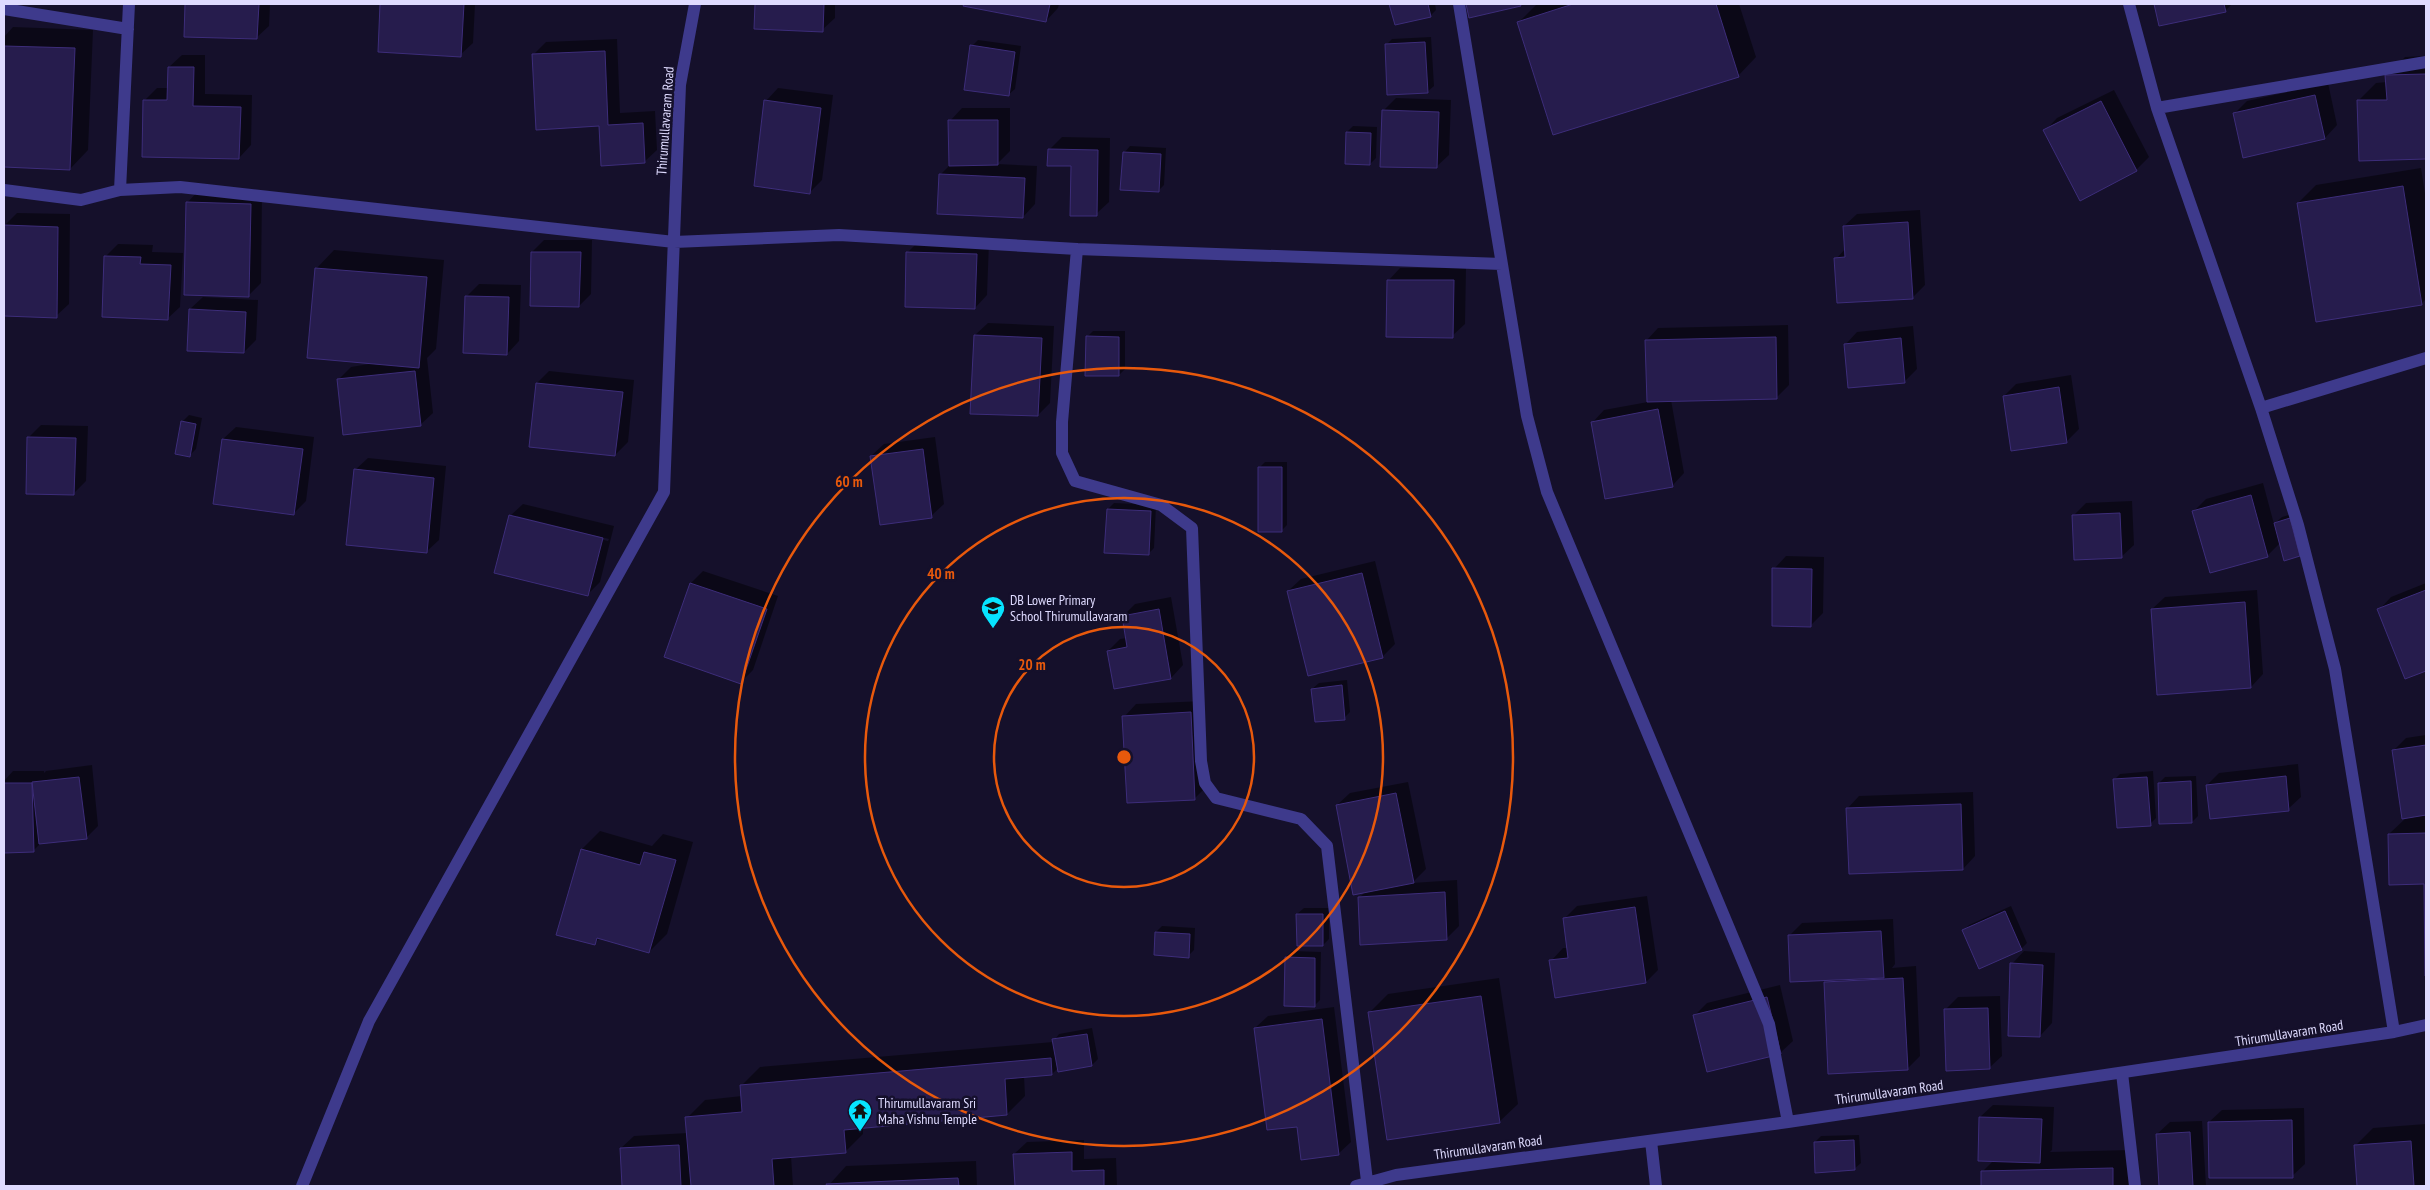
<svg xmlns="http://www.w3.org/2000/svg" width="2430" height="1190" font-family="'PT Sans Narrow',sans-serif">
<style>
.shadow{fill:#0007;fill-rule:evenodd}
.building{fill:#261c4d;stroke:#3d2d7a}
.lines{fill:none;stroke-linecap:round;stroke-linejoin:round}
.minor{stroke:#3e3a8c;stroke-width:12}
.ring{fill:none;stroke:#e8590c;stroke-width:2.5}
.labels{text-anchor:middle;stroke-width:5;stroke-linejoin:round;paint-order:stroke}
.street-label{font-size:14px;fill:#dfdbff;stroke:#15102b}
.poi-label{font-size:14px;fill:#dfdbff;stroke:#15102b;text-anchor:start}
.centre{fill:#e8590c;stroke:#15102b;stroke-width:2.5}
.ring-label{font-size:15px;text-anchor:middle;font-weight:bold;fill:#e8590c;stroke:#15102b;stroke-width:5;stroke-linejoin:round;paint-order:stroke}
</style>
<rect width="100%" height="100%" fill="#15102b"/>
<path class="shadow" d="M 187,4 L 270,4 L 269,26 L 256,38 L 186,36 Z
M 382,4 L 475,4 L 473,43 L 460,55 L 379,51 Z
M 756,4 L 835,4 L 835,18 L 822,30 L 755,27 Z
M 965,4 L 1059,4 L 1058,8 L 1046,21 Z
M 1391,4 L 1435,4 L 1436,10 L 1430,16 L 1395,24 Z
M 1467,4 L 1521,4 L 1470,16 Z
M 1537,4 L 1739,4 L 1756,57 L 1738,76 L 1519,22 Z
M 2155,4 L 2232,4 L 2225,11 L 2160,24 Z
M 13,27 L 93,30 L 88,150 L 70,169 L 4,166 L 4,37 Z
M 1431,37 L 1434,86 L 1427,92 L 1386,45 L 1392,39 Z
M 617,39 L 620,113 L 655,111 L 657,150 L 644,162 L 600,125 L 533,55 L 546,42 Z
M 978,40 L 1021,46 L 1015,89 L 1008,95 L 972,46 Z
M 182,55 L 205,55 L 205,94 L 252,95 L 251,145 L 239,158 L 144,101 L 157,88 L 169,88 L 169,67 Z
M 2426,56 L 2426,158 L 2360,159 L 2358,101 L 2376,83 L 2387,82 L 2387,75 L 2405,57 Z
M 2328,83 L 2337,125 L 2325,138 L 2244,156 L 2234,114 L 2247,101 Z
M 778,88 L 833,95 L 822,180 L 810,192 L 766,101 Z
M 2114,90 L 2149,157 L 2136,170 L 2081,199 L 2045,131 L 2057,118 Z
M 1396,98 L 1451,100 L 1449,155 L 1436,167 L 1384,110 Z
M 962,108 L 1010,108 L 1010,151 L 997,164 L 1037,166 L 1035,204 L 1023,217 L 940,175 L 950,165 L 950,121 Z
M 1353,126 L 1377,127 L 1376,158 L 1370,164 L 1347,132 Z
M 1062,137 L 1110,138 L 1109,202 L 1096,214 L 1072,165 L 1049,150 Z
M 1130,146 L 1166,148 L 1164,185 L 1158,191 L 1124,153 Z
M 2421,168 L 2426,200 L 2426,299 L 2422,303 L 2317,320 L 2298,203 L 2316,185 Z
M 199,190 L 262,192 L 261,283 L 249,295 L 187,203 Z
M 1920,210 L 1925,285 L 1912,298 L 1836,259 L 1846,248 L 1844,226 L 1857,214 Z
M 17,213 L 70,214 L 69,304 L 56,316 L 4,315 L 4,226 Z
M 544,240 L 592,240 L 591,294 L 579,306 L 532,252 Z
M 920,240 L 989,242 L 987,295 L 975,308 L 908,252 Z
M 118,244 L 153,245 L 152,252 L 183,253 L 180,307 L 167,319 L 106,256 Z
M 334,250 L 444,260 L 436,349 L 427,358 L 433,413 L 420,425 L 338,380 L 351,367 L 375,363 L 316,269 Z
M 1400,268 L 1466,268 L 1465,324 L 1452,336 L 1388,281 Z
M 479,284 L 521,285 L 519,341 L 507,354 L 466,297 Z
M 203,297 L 258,300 L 256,340 L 244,352 L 190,309 Z
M 988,323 L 1054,326 L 1050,403 L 1038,415 L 975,335 Z
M 1788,325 L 1789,385 L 1777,397 L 1671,400 L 1684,473 L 1672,486 L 1592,423 L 1604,410 L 1648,402 L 1646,341 L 1658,328 Z
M 1913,326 L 1917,369 L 1904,382 L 1845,345 L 1857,332 Z
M 1093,331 L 1125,331 L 1125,369 L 1119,375 L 1087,337 Z
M 549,371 L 634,380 L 628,442 L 615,455 L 537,383 Z
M 2071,375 L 2079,429 L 2066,442 L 2004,396 L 2016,384 Z
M 189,415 L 202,418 L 196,449 L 190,455 L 183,421 Z
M 41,425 L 88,426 L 86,481 L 74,493 L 29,437 Z
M 236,427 L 314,437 L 306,501 L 294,513 L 223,439 Z
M 935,437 L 944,504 L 931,516 L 871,456 L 884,444 Z
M 368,458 L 446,466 L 439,540 L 426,552 L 355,470 Z
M 1265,462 L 1287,462 L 1287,525 L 1281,531 L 1259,468 Z
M 2263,483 L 2274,524 L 2282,517 L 2296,513 L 2281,542 L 2267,556 L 2194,511 L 2206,499 Z
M 2132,501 L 2134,545 L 2121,557 L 2074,515 L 2086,503 Z
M 1114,503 L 1156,505 L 1154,548 L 1148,554 L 1108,509 Z
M 523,504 L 614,526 L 600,582 L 587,595 L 510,516 ZM 517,516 L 609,539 L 608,541 L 517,519 Z
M 1786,556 L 1824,557 L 1823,613 L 1810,626 L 1774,569 Z
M 1375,561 L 1395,644 L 1382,657 L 1288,591 L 1301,579 Z
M 703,571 L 778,596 L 753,670 L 741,682 L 691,583 Z
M 2426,583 L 2426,669 L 2406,677 L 2379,610 L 2391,597 Z
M 2257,590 L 2263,674 L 2251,687 L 2152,609 L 2165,597 Z
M 1171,597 L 1183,665 L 1171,678 L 1115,687 L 1108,651 L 1120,639 L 1127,638 L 1123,616 L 1135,604 Z
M 1347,680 L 1350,712 L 1344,718 L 1312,689 L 1319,683 Z
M 1203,701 L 1207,786 L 1194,799 L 1124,717 L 1136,704 Z
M 2426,735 L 2425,814 L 2426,962 L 2425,883 L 2389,834 L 2407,817 L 2394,750 L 2406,738 Z
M 2298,764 L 2301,797 L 2288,809 L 2207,785 L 2219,773 Z
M 92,765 L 98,826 L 86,838 L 41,843 L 33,851 L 4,852 L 4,781 L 13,771 L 44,771 L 44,773 L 46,771 Z
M 2153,771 L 2156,818 L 2150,824 L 2114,780 L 2120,774 Z
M 2196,776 L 2198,816 L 2192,822 L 2159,783 L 2165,777 Z
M 1408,782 L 1426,869 L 1412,883 L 1457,880 L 1459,926 L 1447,938 L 1359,898 L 1366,891 L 1337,805 L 1350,793 Z
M 1973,792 L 1975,856 L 1963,869 L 1847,809 L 1859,796 Z
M 600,831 L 652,846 L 663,834 L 693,842 L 667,934 L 649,952 L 600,938 L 594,944 L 582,849 Z
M 1647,896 L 1658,970 L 1646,982 L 1551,961 L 1563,948 L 1568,948 L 1564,919 L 1577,906 Z
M 2011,906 L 2027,943 L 2021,949 L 1963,931 L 1969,925 Z
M 1304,908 L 1329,908 L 1329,939 L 1323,945 L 1297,914 Z
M 1893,919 L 1895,964 L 1892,968 L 1916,966 L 1920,1056 L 1907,1069 L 1825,982 L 1828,979 L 1789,936 L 1802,923 Z
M 1162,926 L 1195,928 L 1194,950 L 1188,956 L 1156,932 Z
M 1292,951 L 1321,952 L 1320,1000 L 1314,1006 L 1286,957 Z
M 2024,951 L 2055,953 L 2052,1023 L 2040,1036 L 2012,964 Z
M 1499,978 L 1518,1104 L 1499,1122 L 1370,1012 L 1388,994 Z
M 1780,985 L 1793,1041 L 1780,1053 L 1695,1015 L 1707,1003 Z
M 2000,996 L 2002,1056 L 1989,1068 L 1945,1010 L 1958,997 Z
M 1334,1007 L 1351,1142 L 1338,1154 L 1298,1125 L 1255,1028 L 1268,1016 Z
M 1092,1028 L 1098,1059 L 1092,1065 L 1059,1067 L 1052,1074 L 1024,1076 L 1025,1096 L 1007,1114 L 863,1127 L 863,1134 L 845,1152 L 791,1156 L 793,1186 L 623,1186 L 621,1148 L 634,1136 L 688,1133 L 687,1118 L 705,1100 L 742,1096 L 741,1086 L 760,1067 L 1053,1042 L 1059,1034 Z
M 1993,1105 L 2054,1107 L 2052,1150 L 2050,1152 L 2131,1150 L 2132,1186 L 1983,1186 L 1982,1172 L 1994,1160 L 1980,1117 Z
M 2304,1108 L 2305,1164 L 2292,1176 L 2209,1122 L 2222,1110 Z
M 2202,1121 L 2206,1186 L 2160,1186 L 2157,1134 L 2170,1122 Z
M 2426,1124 L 2426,1186 L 2358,1186 L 2355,1146 L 2373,1128 Z
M 1859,1135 L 1861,1163 L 1854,1169 L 1815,1142 L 1821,1136 Z
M 1084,1140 L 1084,1159 L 1116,1158 L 1117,1186 L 1016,1186 L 1014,1154 L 1027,1142 Z
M 976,1161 L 977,1186 L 828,1186 L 846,1166 Z"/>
<path class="building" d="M 185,4 L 259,4 L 257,39 L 184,37 Z
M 380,4 L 464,4 L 461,57 L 378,52 Z
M 755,4 L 824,4 L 823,32 L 754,29 Z
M 964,4 L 1050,4 L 1046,22 L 963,6 Z
M 1389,4 L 1428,4 L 1431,17 L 1395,25 Z
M 1466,4 L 1520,4 L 1521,6 L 1469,18 Z
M 1573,4 L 1716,4 L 1739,77 L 1553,135 L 1517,22 Z
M 2154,4 L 2224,4 L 2226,12 L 2159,26 Z
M 1425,42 L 1428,93 L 1387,95 L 1385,44 Z
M 970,45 L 1015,52 L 1009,96 L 964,90 Z
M 4,46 L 75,48 L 70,170 L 4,167 Z
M 605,51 L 608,125 L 643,123 L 645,163 L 601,166 L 599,126 L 536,130 L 532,54 Z
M 168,67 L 194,67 L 193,106 L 241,107 L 239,159 L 142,157 L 143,100 L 167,100 Z
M 2426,74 L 2426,159 L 2359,161 L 2357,100 L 2387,100 L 2385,75 Z
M 2315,95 L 2325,139 L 2243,158 L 2233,113 Z
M 764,100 L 821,108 L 810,194 L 754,186 Z
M 2101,101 L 2137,171 L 2080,201 L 2043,130 Z
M 1382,110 L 1439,112 L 1437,168 L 1380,167 Z
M 948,120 L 998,120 L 998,165 L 949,166 Z
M 1346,132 L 1371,133 L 1370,165 L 1345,164 Z
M 1048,149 L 1098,150 L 1097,216 L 1070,216 L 1071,166 L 1047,166 Z
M 1123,152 L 1161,154 L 1159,192 L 1120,190 Z
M 939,174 L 1025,178 L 1023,218 L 937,214 Z
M 2403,186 L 2422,305 L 2316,322 L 2297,203 Z
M 186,202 L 251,204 L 249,297 L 184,295 Z
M 1908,222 L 1913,299 L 1837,303 L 1834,258 L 1845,257 L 1843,226 Z
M 4,225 L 58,227 L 57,318 L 4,316 Z
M 531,252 L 581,252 L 579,307 L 530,306 Z
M 906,252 L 977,254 L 975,309 L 905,307 Z
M 104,256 L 141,257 L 140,264 L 171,265 L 168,320 L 102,317 Z
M 315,268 L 427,277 L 419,368 L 307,358 Z
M 1387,280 L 1454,280 L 1453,338 L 1386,337 Z
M 465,296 L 509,297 L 507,355 L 463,353 Z
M 189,309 L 246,312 L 244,353 L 187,351 Z
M 974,335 L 1042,338 L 1038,416 L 970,414 Z
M 1086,336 L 1119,337 L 1119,376 L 1085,376 Z
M 1776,337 L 1777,399 L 1647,402 L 1645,340 Z
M 1901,338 L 1905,383 L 1848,388 L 1844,344 Z
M 415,371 L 421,426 L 343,435 L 337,379 Z
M 536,383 L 623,392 L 615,456 L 529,447 Z
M 2059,387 L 2067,443 L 2011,451 L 2003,396 Z
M 1658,409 L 1673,487 L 1605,499 L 1591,422 Z
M 181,421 L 196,424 L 190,457 L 175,454 Z
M 27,437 L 76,438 L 74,495 L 26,494 Z
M 222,439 L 303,449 L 294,515 L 213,504 Z
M 923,449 L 932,518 L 880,525 L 870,456 Z
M 1258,467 L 1282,467 L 1282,532 L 1258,532 Z
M 354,469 L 434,478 L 427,553 L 346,545 Z
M 2251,495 L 2268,557 L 2210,573 L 2192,511 Z
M 1107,509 L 1151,511 L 1149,555 L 1104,553 Z
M 2120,513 L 2122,558 L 2074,560 L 2072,515 Z
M 509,515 L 603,538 L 588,596 L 494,573 Z
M 2290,518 L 2300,556 L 2284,561 L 2274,523 Z
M 1772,568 L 1812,569 L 1811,627 L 1772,626 Z
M 1362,573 L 1383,658 L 1308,676 L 1287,591 Z
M 690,583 L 767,609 L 741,684 L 664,657 Z
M 2426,590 L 2426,671 L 2405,679 L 2377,609 Z
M 2245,602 L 2251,688 L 2157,695 L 2151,609 Z
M 1159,609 L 1171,679 L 1114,689 L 1107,651 L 1127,647 L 1122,616 Z
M 1342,685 L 1345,720 L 1315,722 L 1311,689 Z
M 1191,712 L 1195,800 L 1127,803 L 1122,716 Z
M 2426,745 L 2426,815 L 2402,819 L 2392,750 Z
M 2286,776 L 2289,811 L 2210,819 L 2206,785 Z
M 79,777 L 87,839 L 39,844 L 32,782 Z
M 2147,777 L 2151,826 L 2117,828 L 2113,779 Z
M 2191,781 L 2192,823 L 2159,824 L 2158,783 Z
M 4,783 L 32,783 L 34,852 L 4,853 Z
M 1396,793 L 1414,883 L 1353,895 L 1336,805 Z
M 1961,804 L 1963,870 L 1849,874 L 1846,808 Z
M 2426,833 L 2426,975 L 2425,976 L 2424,884 L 2389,885 L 2388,834 Z
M 581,849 L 640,865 L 644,852 L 676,860 L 649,953 L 597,938 L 595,945 L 556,935 Z
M 1445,892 L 1447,940 L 1360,945 L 1358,897 Z
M 1635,907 L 1646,983 L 1555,998 L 1549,960 L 1568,958 L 1563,918 Z
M 2005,911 L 2022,950 L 1979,969 L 1962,930 Z
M 1296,914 L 1323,914 L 1323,946 L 1297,946 Z
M 1881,931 L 1884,978 L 1790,982 L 1788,935 Z
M 1155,932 L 1190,934 L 1189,958 L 1154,955 Z
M 1285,957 L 1315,958 L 1315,1007 L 1284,1006 Z
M 2010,963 L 2043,965 L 2040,1037 L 2008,1036 Z
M 1903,978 L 1908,1070 L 1828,1074 L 1824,982 Z
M 1481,996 L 1500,1123 L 1387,1140 L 1368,1012 Z
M 1767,997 L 1781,1054 L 1707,1072 L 1693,1015 Z
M 1988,1008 L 1990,1069 L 1946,1071 L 1944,1009 Z
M 1322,1019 L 1339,1155 L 1301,1160 L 1297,1127 L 1267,1130 L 1254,1028 Z
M 1087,1034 L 1092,1066 L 1058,1072 L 1052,1039 Z
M 1051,1058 L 1052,1075 L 1005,1079 L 1007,1115 L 844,1130 L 846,1153 L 772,1159 L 774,1186 L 691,1186 L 685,1117 L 742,1112 L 740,1085 Z
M 1979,1117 L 2042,1119 L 2040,1163 L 1978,1161 Z
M 2292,1120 L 2293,1178 L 2209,1178 L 2208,1122 Z
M 2190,1132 L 2193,1186 L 2159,1186 L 2156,1134 Z
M 1854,1140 L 1855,1170 L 1815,1173 L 1814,1142 Z
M 2411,1141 L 2414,1186 L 2357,1186 L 2354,1145 Z
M 679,1145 L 681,1186 L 622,1186 L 620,1148 Z
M 1072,1152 L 1072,1171 L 1104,1170 L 1104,1186 L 1015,1186 L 1013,1154 Z
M 2113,1168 L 2113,1186 L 1981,1186 L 1981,1171 Z
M 958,1178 L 959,1186 L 827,1186 L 826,1184 Z"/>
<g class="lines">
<path class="minor" d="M 129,4 L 120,190 L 180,187 L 674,242 L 839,235 L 1077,249 L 1502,264
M 1459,4 L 1527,416 L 1547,492 L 1769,1024 L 1788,1122
M 2129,4 L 2157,108 L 2261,408 L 2298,525 L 2335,669 L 2394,1032
M 4,9 L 128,29
M 2157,108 L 2426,62
M 4,190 L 81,200 L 120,190
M 1077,249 L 1062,422 L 1062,453 L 1075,481 L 1161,505 L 1192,528 L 1201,761 L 1205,783 L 1216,798 L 1301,819 L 1327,846 L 1367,1181
M 2261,408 L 2426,358
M 2122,1073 L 2135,1186
M 1651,1141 L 1656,1186
M 302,1186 L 369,1021 L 664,492 L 680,85 L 695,4
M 1356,1186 L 1396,1175 L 1788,1122 L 2394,1032 L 2426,1025"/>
</g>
<g class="ring">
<circle cx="1124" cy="757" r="130"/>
<circle cx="1124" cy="757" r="259"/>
<circle cx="1124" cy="757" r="389"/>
</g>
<defs>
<g id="school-pin" transform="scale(1.25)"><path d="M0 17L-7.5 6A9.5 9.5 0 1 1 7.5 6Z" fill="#07e4ff" stroke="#15102b"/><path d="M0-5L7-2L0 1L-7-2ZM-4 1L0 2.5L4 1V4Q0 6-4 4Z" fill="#111"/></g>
<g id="temple-pin" transform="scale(1.25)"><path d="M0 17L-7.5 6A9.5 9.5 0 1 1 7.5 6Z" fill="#07e4ff" stroke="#15102b"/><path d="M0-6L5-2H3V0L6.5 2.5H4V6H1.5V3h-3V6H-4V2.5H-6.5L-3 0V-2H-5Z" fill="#111"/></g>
</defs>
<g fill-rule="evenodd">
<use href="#school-pin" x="993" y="608"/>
<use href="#temple-pin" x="860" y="1111"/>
</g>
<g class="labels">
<g class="street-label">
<text transform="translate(665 121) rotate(-86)" y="5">Thirumullavaram Road</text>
<text transform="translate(2289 1033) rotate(-9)" y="5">Thirumullavaram Road</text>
<text transform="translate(1889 1092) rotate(-8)" y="5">Thirumullavaram Road</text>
<text transform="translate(1488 1147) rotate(-8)" y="5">Thirumullavaram Road</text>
</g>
<g class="poi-label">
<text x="1010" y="605">DB Lower Primary<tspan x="1010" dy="16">School Thirumullavaram</tspan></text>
<text x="878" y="1108">Thirumullavaram Sri<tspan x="878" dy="16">Maha Vishnu Temple</tspan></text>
</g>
</g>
<circle cx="1124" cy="757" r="8" class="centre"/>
<g class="ring-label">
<text x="849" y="487">60 m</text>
<text x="941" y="579">40 m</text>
<text x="1032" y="670">20 m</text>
</g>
<rect width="2430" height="1190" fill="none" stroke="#dfdbff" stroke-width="10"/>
</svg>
